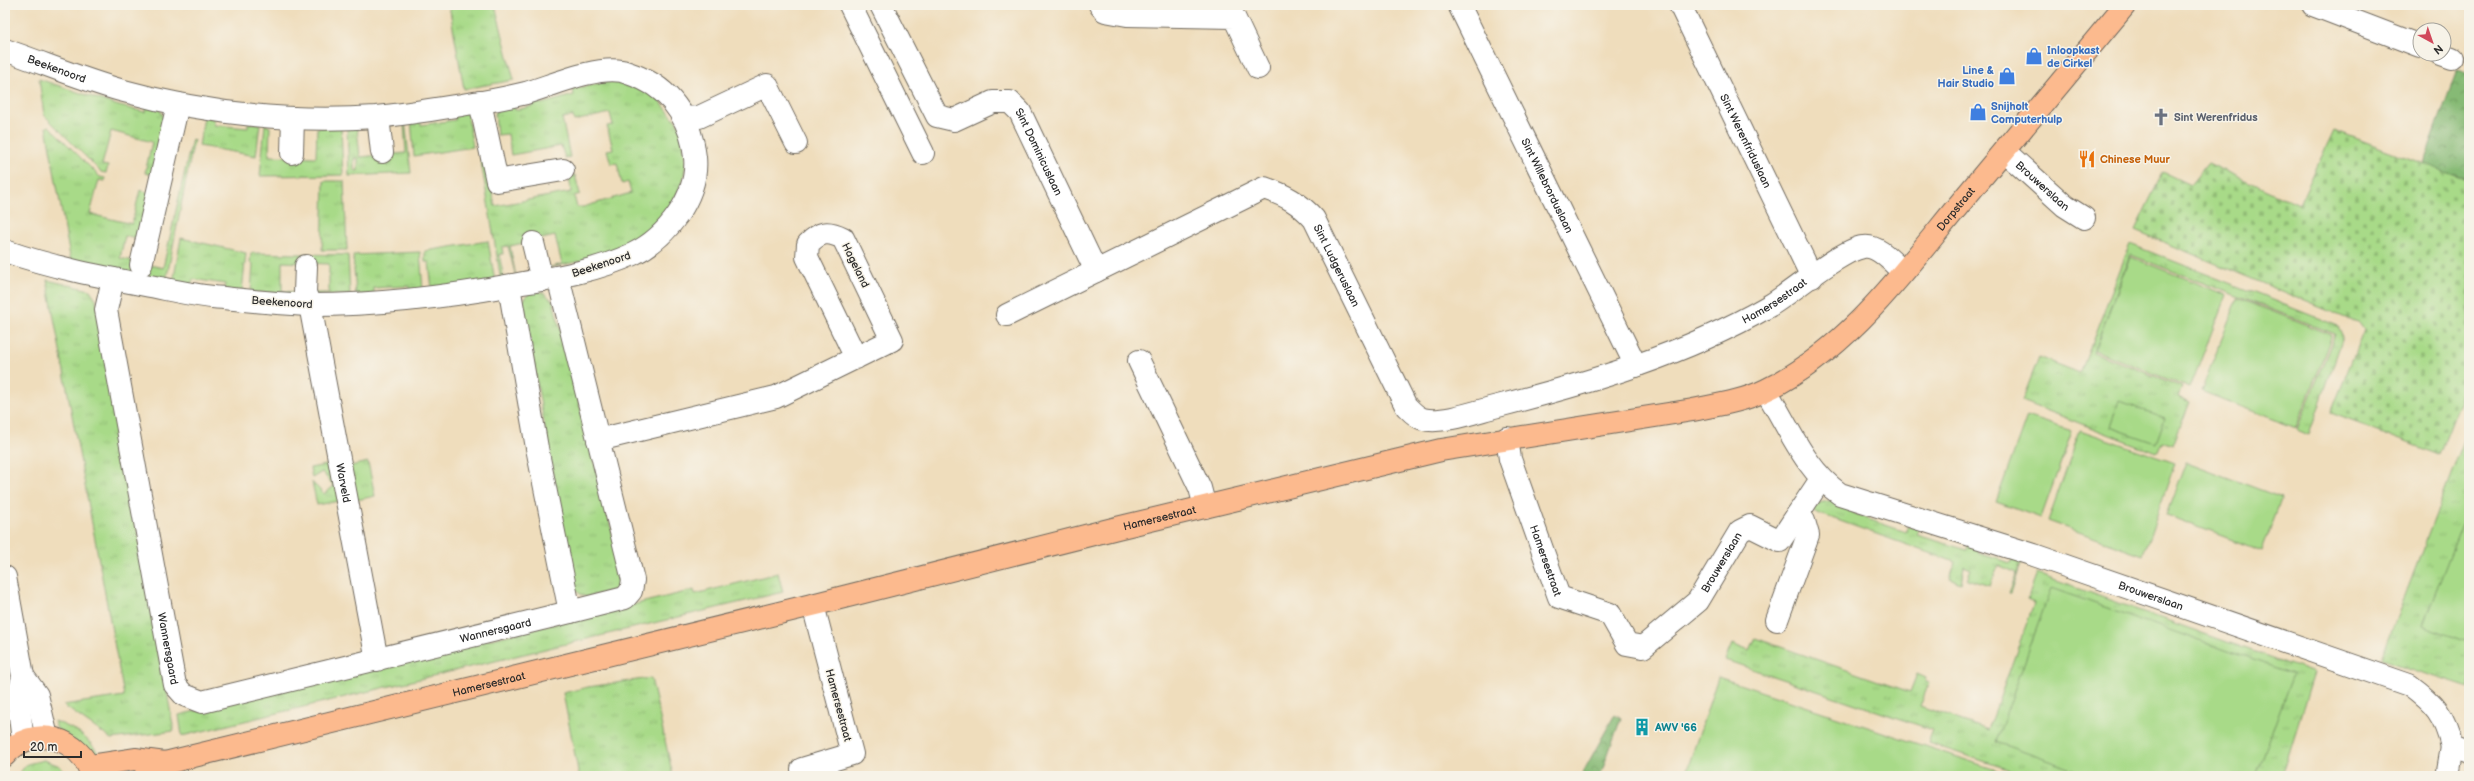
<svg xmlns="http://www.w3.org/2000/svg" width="2474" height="781" font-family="'Balsamiq Sans',sans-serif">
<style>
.grass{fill:url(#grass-tufts);stroke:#6a825a;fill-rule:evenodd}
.forest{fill:url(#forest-crowns);stroke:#587250}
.cemetery{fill:url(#cemetery-stones);stroke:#6a825a}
.garden{fill:#a8da88;stroke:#6a825a}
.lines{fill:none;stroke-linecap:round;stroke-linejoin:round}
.minor-casing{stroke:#70695e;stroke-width:24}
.major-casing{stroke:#70695e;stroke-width:24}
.minor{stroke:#fff;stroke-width:22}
.major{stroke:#fcba8e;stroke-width:22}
.labels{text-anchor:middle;stroke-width:3;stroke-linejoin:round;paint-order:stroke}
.shop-label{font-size:11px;font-weight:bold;fill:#366cbe;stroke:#f7f3e8;text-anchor:start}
.street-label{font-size:11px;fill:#2b2b2b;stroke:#f7f3e8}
.worship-label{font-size:11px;font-weight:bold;fill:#5b616d;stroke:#f7f3e8;text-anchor:start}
.food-label{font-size:11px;font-weight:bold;fill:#c56008;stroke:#f7f3e8;text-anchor:start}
.culture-label{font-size:11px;font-weight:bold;fill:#0d838f;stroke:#f7f3e8;text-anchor:start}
</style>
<defs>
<pattern id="grass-tufts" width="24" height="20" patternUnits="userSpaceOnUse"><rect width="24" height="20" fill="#a8da88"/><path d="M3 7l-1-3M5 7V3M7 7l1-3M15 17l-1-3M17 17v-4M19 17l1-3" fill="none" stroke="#91bb76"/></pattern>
<pattern id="forest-crowns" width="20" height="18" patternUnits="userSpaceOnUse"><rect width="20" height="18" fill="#86ba74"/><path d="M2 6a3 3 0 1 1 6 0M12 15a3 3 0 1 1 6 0" fill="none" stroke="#6e975f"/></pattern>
<pattern id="cemetery-stones" width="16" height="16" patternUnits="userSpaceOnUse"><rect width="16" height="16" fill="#a8da88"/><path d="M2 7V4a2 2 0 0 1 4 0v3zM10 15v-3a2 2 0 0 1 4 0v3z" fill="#91bb76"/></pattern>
</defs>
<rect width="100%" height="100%" fill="#f7f3e8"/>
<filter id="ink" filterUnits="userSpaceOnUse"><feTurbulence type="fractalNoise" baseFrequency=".025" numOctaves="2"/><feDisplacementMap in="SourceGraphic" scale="8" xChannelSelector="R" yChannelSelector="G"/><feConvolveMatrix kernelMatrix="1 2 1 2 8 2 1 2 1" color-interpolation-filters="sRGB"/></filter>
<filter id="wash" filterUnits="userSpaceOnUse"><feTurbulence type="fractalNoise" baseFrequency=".012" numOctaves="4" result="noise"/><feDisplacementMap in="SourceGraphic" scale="16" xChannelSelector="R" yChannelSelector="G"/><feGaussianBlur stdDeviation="0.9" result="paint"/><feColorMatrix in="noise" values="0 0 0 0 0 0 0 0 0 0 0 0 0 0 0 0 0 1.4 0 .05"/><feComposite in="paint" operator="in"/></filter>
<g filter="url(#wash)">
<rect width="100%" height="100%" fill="#efddbc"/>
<path class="grass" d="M 449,5 L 495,5 L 514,80 L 464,89 Z
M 39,79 L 119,106 L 145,112 L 147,105 L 160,110 L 164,117 L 153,175 L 145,173 L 152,142 L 111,131 L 102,165 L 108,166 L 106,173 L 101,172 L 44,115 Z
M 609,81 L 622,81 L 653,93 L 680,126 L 686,162 L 683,181 L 671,206 L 652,230 L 631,246 L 590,259 L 548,268 L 562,264 L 555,236 L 510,246 L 516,277 L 508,246 L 502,247 L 503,254 L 499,254 L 504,279 L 501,280 L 473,114 L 480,123 L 495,206 L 571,192 L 569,176 L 575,175 L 580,194 L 574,196 L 577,207 L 583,207 L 631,193 L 628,182 L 622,184 L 617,163 L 611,164 L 607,150 L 613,149 L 607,126 L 613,125 L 610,113 L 574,121 L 573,116 L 562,118 L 570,157 L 565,158 L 561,146 L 511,155 L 508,134 L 497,135 L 495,113 L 499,108 L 513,104 L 515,110 L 533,106 L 532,100 L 539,98 L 541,104 L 574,95 L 573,89 Z
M 467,112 L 473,147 L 414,156 L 411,120 L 420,119 L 421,125 L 455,120 L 455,114 Z
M 204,117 L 214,119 L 214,125 L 248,128 L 248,123 L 260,124 L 256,156 L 199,146 Z
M 405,121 L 411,173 L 349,176 L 347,126 L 357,128 L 360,157 L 406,153 L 404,124 ZM 354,158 L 358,158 L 358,171 L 354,170 Z
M 265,124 L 270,127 L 269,156 L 316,157 L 317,128 L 341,126 L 343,175 L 260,176 Z
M 49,126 L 100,177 L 105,178 L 105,181 L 99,180 L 90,214 L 132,224 L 140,190 L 149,193 L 139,238 L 125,236 L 120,258 L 163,268 L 192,139 L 194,140 L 166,281 L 71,262 L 46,127 Z
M 324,181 L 344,181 L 347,250 L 322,250 Z
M 181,238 L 246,253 L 242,291 L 225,290 L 225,284 L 193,279 L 191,285 L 173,283 Z
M 488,241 L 495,281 L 432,289 L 429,262 L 425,262 L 425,251 Z
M 2130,244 L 2338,326 L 2343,337 L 2309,435 L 2297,430 L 2335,334 L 2131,255 L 2093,352 L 2182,387 L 2178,397 L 2190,402 L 2173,445 L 2162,441 L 2157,453 L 2022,401 L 2039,357 L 2080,373 Z
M 420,252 L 423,290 L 410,291 L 409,286 L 374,288 L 374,294 L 356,295 L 353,255 Z
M 251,253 L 348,255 L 350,295 L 314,295 L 314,293 L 329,293 L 329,264 L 282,262 L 282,291 L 296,292 L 296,294 L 251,292 L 253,264 L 250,263 Z
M 47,280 L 90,290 L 96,299 L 174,731 L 111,739 L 63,705 L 124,696 Z
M 535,291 L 544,293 L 553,301 L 622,571 L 619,585 L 615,590 L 586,597 L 580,594 L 572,586 L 523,301 L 529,293 Z
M 2469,427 L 2469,688 L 2381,659 Z
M 368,462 L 375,496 L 352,501 L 346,467 Z
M 332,464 L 339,501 L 317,505 L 312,482 L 324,494 L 334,486 L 322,472 L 312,478 L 310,468 Z
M 1833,500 L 1854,508 L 1853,514 L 1906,532 L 1909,526 L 1919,529 L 1917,535 L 1967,550 L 1969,544 L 1979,547 L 1977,553 L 2012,563 L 2014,557 L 2022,561 L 2011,594 L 2009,594 L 2017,573 L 1998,565 L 1990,586 L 1967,579 L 1971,569 L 1964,566 L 1961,583 L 1950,579 L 1955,562 L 1812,511 L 1819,503 Z
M 778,573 L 783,592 L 182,736 L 179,715 L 694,590 L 695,594 Z
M 2037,574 L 2314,673 L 2282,776 L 2029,776 L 1928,743 L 1933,730 L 1725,660 L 1732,644 L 1749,651 L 1755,638 L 1910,692 L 1917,674 L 1926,678 L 1925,682 L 1929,683 L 1920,706 L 1988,730 L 2034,603 L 2027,600 Z
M 651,678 L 673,776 L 579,776 L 563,693 L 588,687 Z
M 54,721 C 76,729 88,737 101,757 C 84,755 58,738 54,721 Z
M 44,760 L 60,766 L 67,776 L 17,776 L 27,764 Z"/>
<path class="forest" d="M 2457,70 L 2469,74 L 2469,181 L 2423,164 Z
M 1615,714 L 1621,718 L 1600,776 L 1581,776 Z"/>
<path class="cemetery" d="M 2334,130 L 2469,181 L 2469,379 L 2439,455 L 2331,413 L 2364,330 L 2360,324 L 2135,230 L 2163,172 L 2190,185 L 2208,163 L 2299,205 Z"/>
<path class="garden" d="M 2131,257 L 2226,295 L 2190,388 L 2094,350 Z
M 2238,298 L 2332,335 L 2296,428 L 2201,391 Z
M 2119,401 L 2165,418 L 2156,443 L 2110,427 Z
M 2027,416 L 2072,431 L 2041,518 L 1996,502 Z
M 2080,430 L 2175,463 L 2143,555 L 2048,521 Z
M 2186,462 L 2282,498 L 2262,551 L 2166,515 Z
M 2469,506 L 2469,643 L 2423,625 Z
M 2051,588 L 2293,674 L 2256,776 L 2092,776 L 1996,742 Z
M 1718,677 L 2014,776 L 1685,776 Z"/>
</g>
<g filter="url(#ink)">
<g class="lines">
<g class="minor-casing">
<g id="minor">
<path d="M 850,5 L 923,153"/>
<path id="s1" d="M 881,5 L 937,116 L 954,120 L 993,102 L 1010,102 L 1020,112 L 1096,271"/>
<path d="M 1100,5 L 1105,11 L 1127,15 L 1234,17 L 1258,68"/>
<path id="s2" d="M 1459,5 L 1636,366"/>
<path id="s3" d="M 1680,5 L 1812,277"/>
<path d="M 2313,5 L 2420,46"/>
<path id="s4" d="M 5,50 C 43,63 81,79 120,90 C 203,113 290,123 376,117 C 408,114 442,108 474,103 C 491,101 509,97 526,93 C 553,85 595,66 622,71 C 628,73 637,76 643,79 C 674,93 692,125 695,157 C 699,197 666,238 633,254 C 599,270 559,277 523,283 C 453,296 382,305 311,305 C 279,304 245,300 213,297 C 190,295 167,289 145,285 C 98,276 51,267 5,251"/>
<path d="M 2441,54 L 2452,58"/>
<path d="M 480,102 L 497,181 L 563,170"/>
<path d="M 378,117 L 382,152"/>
<path d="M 685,118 L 699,117 L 767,85 L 796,143"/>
<path id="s5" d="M 2004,151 L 2065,206 L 2084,218"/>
<path d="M 292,153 L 293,118"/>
<path d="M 533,243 L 542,280"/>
<path d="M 141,265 L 178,104"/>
<path id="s6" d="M 306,266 L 305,293 L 310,305 L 377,660"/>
<path id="s7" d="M 113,279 L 106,310 L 175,685 L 184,695 L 202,702 L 570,612 L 625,598 L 631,591 L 633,580 L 558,277"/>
<path d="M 509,286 L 537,448 L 570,612"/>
<path id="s8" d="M 1007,315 L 1264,188 C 1285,195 1300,203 1314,219 L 1406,406 C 1410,410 1416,417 1423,419 C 1441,424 1475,412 1494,407 C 1589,383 1684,355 1769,306 C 1791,293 1841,250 1863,247 C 1878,244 1893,263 1903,272"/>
<path d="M 1139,361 L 1200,488 L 1205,507"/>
<path id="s9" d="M 1766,391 C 1789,427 1804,469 1840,494 L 2034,555 L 2409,685 C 2435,704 2445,716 2452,747 L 2469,753"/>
<path id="s10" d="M 1507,438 L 1510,459 L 1559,597 L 1610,614 L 1627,644 L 1643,647 L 1698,601 L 1740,531 L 1750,526 L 1780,541 L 1821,479"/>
<path d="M 598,440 L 776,397 L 892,340 L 843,238 C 827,230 820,232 808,244 L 807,257 L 856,358"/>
<path d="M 5,577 L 23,676 L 18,700 L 23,741"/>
<path d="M 1777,620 L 1808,535 L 1804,521 L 1798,514"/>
<path d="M 23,676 L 37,695 L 47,737"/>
<path d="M 802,769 L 852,754 L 813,605"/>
<path d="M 2447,776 L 2452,747"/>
</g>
</g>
<g class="major-casing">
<g id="major">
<path d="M 5,755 C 33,723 81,737 92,776"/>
<path d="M 89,766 L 135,759 L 165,763"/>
<path id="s11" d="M 145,776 L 165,763 L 820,603 L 1117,528 L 1441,450 L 1693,410 C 1717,405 1744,401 1766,390 C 1848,350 1905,270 1962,201 C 2016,136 2071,70 2125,5"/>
</g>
</g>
<use href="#minor" class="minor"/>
<use href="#major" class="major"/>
</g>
</g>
<defs>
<g id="shop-bare" transform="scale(1.38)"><path d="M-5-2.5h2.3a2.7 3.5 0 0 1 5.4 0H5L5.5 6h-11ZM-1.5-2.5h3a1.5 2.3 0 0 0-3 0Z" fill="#3f7fe0" stroke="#f7f3e8" stroke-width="2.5" paint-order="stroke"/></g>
<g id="church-bare" transform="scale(1.38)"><path d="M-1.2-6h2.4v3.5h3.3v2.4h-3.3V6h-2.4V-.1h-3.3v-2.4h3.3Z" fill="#6b7280" stroke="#f7f3e8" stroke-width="2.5" paint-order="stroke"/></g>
<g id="restaurant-bare" transform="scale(1.38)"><path d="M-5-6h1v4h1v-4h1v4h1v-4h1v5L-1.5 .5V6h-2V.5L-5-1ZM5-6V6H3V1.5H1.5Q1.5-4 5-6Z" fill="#e8710a" stroke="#f7f3e8" stroke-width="2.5" paint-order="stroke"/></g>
<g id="building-bare" transform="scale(1.38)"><path d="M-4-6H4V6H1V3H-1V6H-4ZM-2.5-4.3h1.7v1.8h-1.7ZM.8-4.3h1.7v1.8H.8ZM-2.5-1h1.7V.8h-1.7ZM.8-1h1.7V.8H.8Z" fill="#0f9aa8" stroke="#f7f3e8" stroke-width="2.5" paint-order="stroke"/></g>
</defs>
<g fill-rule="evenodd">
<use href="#shop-bare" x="2034" y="56"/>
<use href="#shop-bare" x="2007" y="76"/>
<use href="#shop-bare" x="1978" y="112"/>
<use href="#church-bare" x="2161" y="117"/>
<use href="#restaurant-bare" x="2087" y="159"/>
<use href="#building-bare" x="1642" y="727"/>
</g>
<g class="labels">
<g class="shop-label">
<text x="2047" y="54">Inloopkast<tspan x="2047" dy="13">de Cirkel</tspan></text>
<text x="1994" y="74" text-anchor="end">Line &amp;<tspan x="1994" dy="13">Hair Studio</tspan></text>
<text x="1991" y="110">Snijholt<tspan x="1991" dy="13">Computerhulp</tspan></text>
</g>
<g class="street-label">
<text dy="4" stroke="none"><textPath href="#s4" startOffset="55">Beekenoord</textPath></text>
<text dy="4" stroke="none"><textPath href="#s3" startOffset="151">Sint Werenfriduslaan</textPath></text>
<text dy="4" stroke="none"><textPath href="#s1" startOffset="260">Sint Dominicuslaan</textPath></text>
<text dy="4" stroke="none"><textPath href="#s2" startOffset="201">Sint Willebrorduslaan</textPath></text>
<text dy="4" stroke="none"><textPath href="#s5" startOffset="52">Brouwerslaan</textPath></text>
<text dy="4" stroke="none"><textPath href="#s11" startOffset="1933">Dorpstraat</textPath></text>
<text transform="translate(601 264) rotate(-18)" y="4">Beekenoord</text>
<text transform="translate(856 265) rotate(64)" y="4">Hageland</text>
<text dy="4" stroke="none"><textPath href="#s8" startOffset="398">Sint Ludgeruslaan</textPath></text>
<text dy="4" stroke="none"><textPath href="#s8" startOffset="950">Hamersestraat</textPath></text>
<text transform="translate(282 302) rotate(4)" y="4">Beekenoord</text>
<text dy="4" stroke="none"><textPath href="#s6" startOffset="221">Warveld</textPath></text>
<text dy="4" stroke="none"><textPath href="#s11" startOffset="1048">Hamersestraat</textPath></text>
<text dy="4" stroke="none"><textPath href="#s10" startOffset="129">Hamersestraat</textPath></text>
<text dy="4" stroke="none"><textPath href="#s10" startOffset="389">Brouwerslaan</textPath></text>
<text dy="4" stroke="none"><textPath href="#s9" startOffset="455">Brouwerslaan</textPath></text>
<text dy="4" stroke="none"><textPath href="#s7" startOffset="748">Wannersgaard</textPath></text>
<text dy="4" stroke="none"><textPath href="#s7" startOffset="376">Wannersgaard</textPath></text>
<text dy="4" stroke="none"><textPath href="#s11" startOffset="357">Hamersestraat</textPath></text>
<text transform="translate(839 705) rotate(75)" y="4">Hamersestraat</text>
</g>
<g class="worship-label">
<text x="2174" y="121">Sint Werenfridus</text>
</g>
<g class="food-label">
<text x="2100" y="163">Chinese Muur</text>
</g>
<g class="culture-label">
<text x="1655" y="731">AWV '66</text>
</g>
</g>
<rect width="2474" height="781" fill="none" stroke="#f7f3e8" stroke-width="20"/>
<g transform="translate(2432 42) rotate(140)"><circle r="19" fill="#f7f3e8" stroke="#a5a39c"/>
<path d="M0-3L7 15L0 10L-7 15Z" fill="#d1495b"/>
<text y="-6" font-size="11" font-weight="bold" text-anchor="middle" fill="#2b2b2b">N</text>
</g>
<path d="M24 751v6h57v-6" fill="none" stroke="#2b2b2b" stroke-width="2"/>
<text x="30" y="751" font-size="12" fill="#2b2b2b" stroke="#f7f3e8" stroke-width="3" paint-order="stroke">20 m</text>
</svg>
